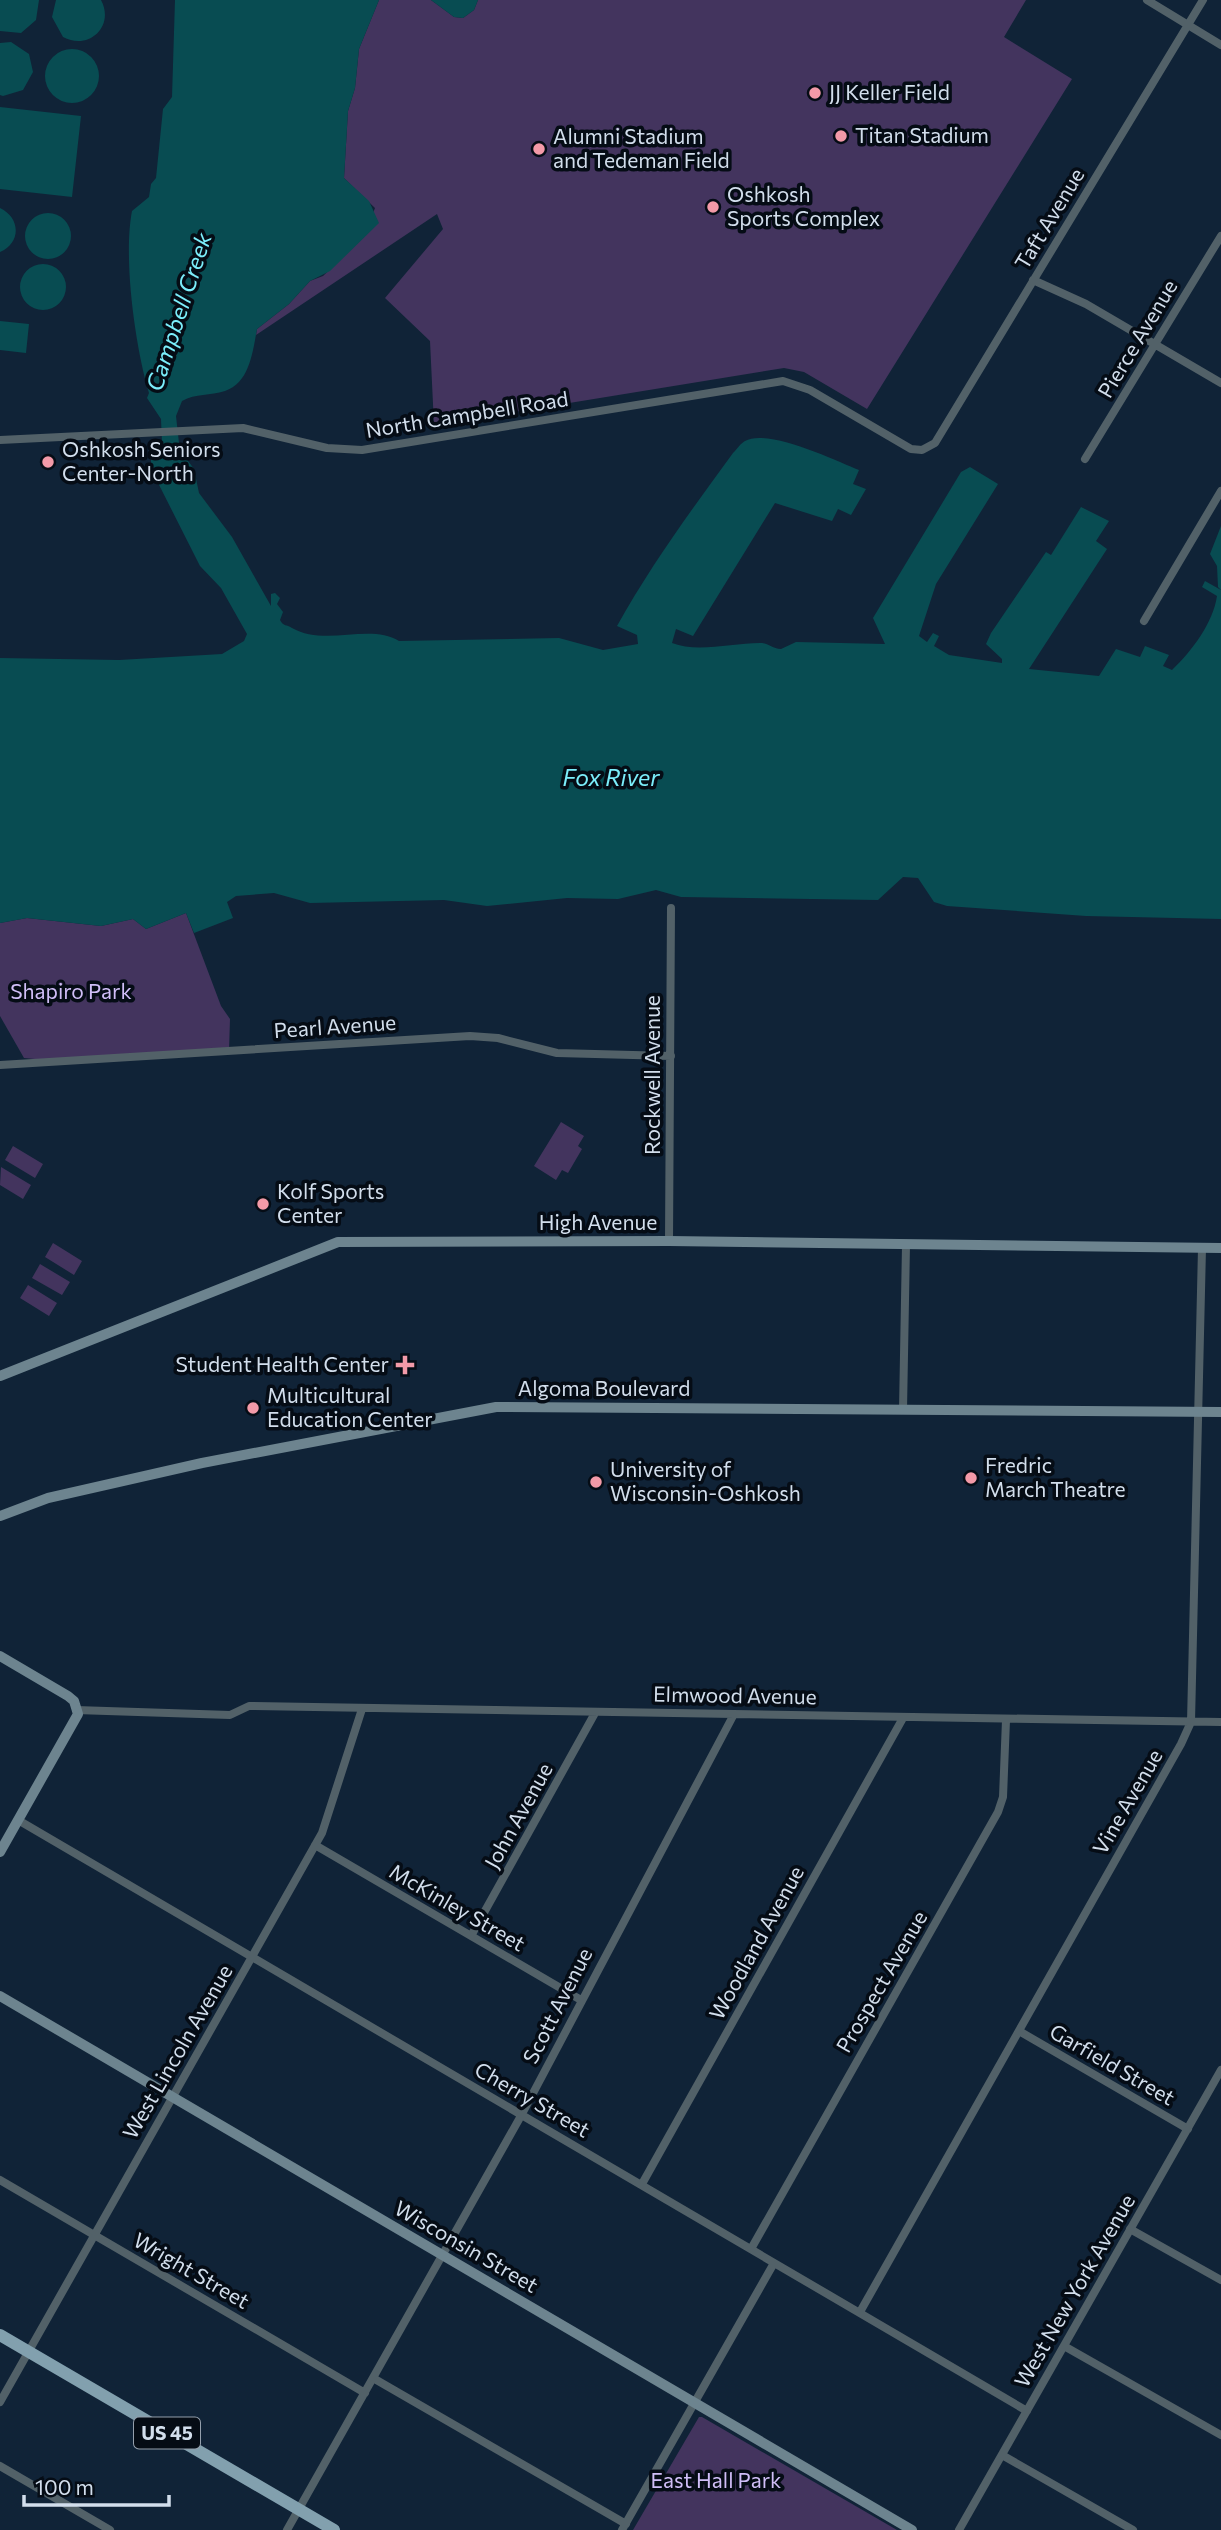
<svg xmlns="http://www.w3.org/2000/svg" width="1221" height="2530" font-family="Commissioner,sans-serif">
<style>
.green{fill:#43345e}
.water{fill:#084c52}
.lines{fill:none;stroke-linecap:round;stroke-linejoin:round}
.street{stroke:#526168;stroke-width:8}
.secondary{stroke:#6d848f;stroke-width:10}
.primary{stroke:#82a0ae;stroke-width:12}
.poi-dot{fill:#f39aa8;stroke:#050c15;stroke-width:2.5}
.labels{text-anchor:middle;stroke-width:7;stroke-linejoin:round;paint-order:stroke}
.shield{fill:#050c15;stroke:#949fac;stroke-width:2}
.shield-label{font-size:19px;font-weight:bold;fill:#d2deec}
.poi-label{font-size:21px;fill:#d2deec;stroke:#050c15;text-anchor:start}
.street-label{font-size:21px;fill:#d2deec;stroke:#050c15}
.park-label{font-size:21px;fill:#d0bef7;stroke:#050c15}
.water-label{font-size:23px;font-style:italic;fill:#7beefb;stroke:#050c15}
</style>
<rect width="100%" height="100%" fill="#102337"/>
<path class="green" d="M 379,0 L 431,0 L 454,17 L 463,18 L 474,10 L 478,0 L 1026,0 L 1004,37 L 1072,79 L 867,409 L 804,372 L 784,368 L 434,425 L 430,341 L 385,298 L 443,229 L 437,214 L 256,335 L 257,329 L 289,304 L 310,281 L 323,276 L 364,237 L 375,208 L 344,178 L 348,111 L 355,88 L 359,49 Z
M 186,913 L 221,1006 L 230,1019 L 229,1051 L 56,1061 L 24,1058 L 0,1016 L 0,923 L 27,918 L 101,926 L 133,919 L 146,929 Z
M 561,1122 L 584,1136 L 578,1146 L 582,1149 L 568,1173 L 562,1170 L 556,1180 L 534,1166 Z
M 13,1146 L 43,1164 L 35,1178 L 5,1160 Z
M 1,1167 L 31,1185 L 23,1199 L 0,1185 Z
M 53,1243 L 82,1261 L 74,1275 L 45,1257 Z
M 40,1264 L 70,1282 L 62,1295 L 32,1278 Z
M 28,1285 L 57,1303 L 49,1316 L 20,1298 Z
M 699,2417 L 702,2417 L 897,2530 L 633,2530 Z"/>
<path class="water" d="M 0,0 L 39,0 L 36,20 L 21,33 L 0,31 Z
M 56,0 L 101,0 C 115,26 89,51 63,37 L 52,17 Z
M 175,0 L 379,0 L 359,49 L 355,88 L 348,111 L 344,178 L 369,201 L 379,223 L 330,271 L 310,281 L 289,304 L 257,329 C 253,350 250,383 225,391 C 210,396 196,393 182,401 L 176,416 L 179,443 L 180,450 L 194,469 L 199,493 L 232,537 L 271,606 L 271,594 L 275,593 L 280,598 L 277,604 L 283,612 L 280,620 C 284,627 286,624 292,628 C 325,647 370,623 399,641 L 559,638 L 603,650 L 638,644 L 637,635 L 617,626 C 651,565 692,509 733,453 C 737,449 741,443 745,441 C 768,428 836,461 859,470 L 853,484 L 866,489 L 851,515 L 838,509 L 832,521 L 775,503 L 693,636 L 676,629 L 672,643 C 697,653 732,643 760,643 C 769,643 772,649 781,649 L 796,642 L 885,644 L 873,618 L 961,472 L 970,467 L 998,484 L 936,584 L 919,636 L 927,642 L 933,633 L 939,636 L 934,646 L 949,655 L 1002,663 L 1002,659 L 986,644 L 991,633 L 1046,552 L 1051,555 L 1081,507 L 1109,521 L 1096,541 L 1107,549 L 1029,669 L 1099,676 L 1116,649 L 1140,657 L 1145,646 L 1169,655 L 1163,666 L 1172,670 C 1192,651 1213,623 1217,596 L 1202,587 L 1205,581 L 1221,590 L 1218,587 L 1217,566 L 1210,554 L 1221,526 L 1221,919 L 1086,916 L 947,906 L 934,902 L 918,878 L 903,877 L 878,900 L 681,897 L 656,890 L 618,899 L 567,898 L 487,906 L 444,900 L 310,903 L 274,893 L 236,896 L 227,902 L 233,918 L 194,933 L 186,913 L 146,929 L 133,919 L 101,926 L 27,918 L 0,923 L 0,658 L 119,660 L 222,654 L 244,641 L 247,634 L 221,588 L 200,566 L 151,469 L 151,454 L 162,443 L 161,419 L 147,398 L 149,393 C 135,346 123,258 132,211 L 149,197 L 151,184 L 156,178 L 163,109 L 172,97 Z
M 431,0 L 478,0 L 474,10 L 463,18 L 454,17 Z
M 11,42 L 29,54 L 33,72 L 23,90 L 3,96 L 0,95 L 0,43 Z
M45 76a27 27 0 1 1 54 0a27 27 0 1 1-54 0Z
M 0,107 L 81,116 L 72,197 L 0,189 Z
M 0,208 C 21,218 21,243 0,252 Z
M25 236a23 23 0 1 1 46 0a23 23 0 1 1-46 0Z
M20 287a23 23 0 1 1 46 0a23 23 0 1 1-46 0Z
M 0,321 L 29,324 L 26,353 L 0,350 Z"/>
<g class="lines">
<path class="street" d="M 1147,0 L 1221,45
M 1033,280 L 1086,304 L 1221,383
M 0,440 L 243,428 L 327,448 L 362,450 L 783,381 L 810,390 L 911,449 L 922,450 L 935,443 L 1203,0
M 1085,459 L 1221,236
M 1144,621 L 1221,491
M 0,1065 L 470,1036 L 498,1038 L 557,1053 L 671,1056
M 669,1241 L 671,908
M 903,1410 L 906,1245
M 76,1710 L 230,1715 L 249,1706 L 1221,1722
M 18,1820 L 1027,2411
M 315,1845 L 581,2000
M 471,1936 L 595,1713
M 1019,2031 L 1188,2129
M 0,2180 L 365,2393
M 642,2184 L 903,1718
M 1130,2229 L 1221,2280
M 751,2249 L 998,1812 L 1003,1797 L 1006,1720
M 860,2312 L 1181,1744 L 1191,1722 L 1202,1248
M 1064,2346 L 1221,2435
M 373,2378 L 626,2524
M 0,2402 L 322,1833 L 362,1709
M 1002,2455 L 1133,2530
M 0,2466 L 110,2530
M 287,2530 L 522,2114 L 733,1716
M 622,2530 L 774,2263
M 959,2530 L 1221,2070"/>
<path class="secondary" d="M 0,1376 L 338,1242 L 669,1241 L 1221,1248
M 0,1516 L 48,1498 L 202,1463 L 496,1407 L 1221,1412
M 0,1656 L 68,1696 L 74,1701 L 78,1714 L 0,1852
M 0,1996 L 912,2530"/>
<path class="primary" d="M 0,2335 L 334,2530"/>
</g>
<g class="poi-dot">
<circle cx="815" cy="93" r="7"/>
<circle cx="841" cy="136" r="7"/>
<circle cx="539" cy="149" r="7"/>
<circle cx="713" cy="207" r="7"/>
<circle cx="48" cy="462" r="7"/>
<circle cx="263" cy="1204" r="7"/>
<path d="M401.5 1354.5h7v7h7v7h-7v7h-7v-7h-7v-7h7z"/>
<circle cx="253" cy="1408" r="7"/>
<circle cx="971" cy="1478" r="7"/>
<circle cx="596" cy="1482" r="7"/>
</g>
<g class="labels">
<rect class="shield" x="134" y="2417.5" width="66" height="31" rx="5"/>
<g class="shield-label">
<text x="167" y="2440">US 45</text>
</g>
<g class="poi-label">
<text x="829" y="100">JJ Keller Field</text>
<text x="855" y="143">Titan Stadium</text>
<text x="553" y="144">Alumni Stadium<tspan x="553" dy="24">and Tedeman Field</tspan></text>
<text x="727" y="202">Oshkosh<tspan x="727" dy="24">Sports Complex</tspan></text>
<text x="62" y="457">Oshkosh Seniors<tspan x="62" dy="24">Center-North</tspan></text>
<text x="277" y="1199">Kolf Sports<tspan x="277" dy="24">Center</tspan></text>
<text x="389" y="1372" text-anchor="end">Student Health Center</text>
<text x="267" y="1403">Multicultural<tspan x="267" dy="24">Education Center</tspan></text>
<text x="985" y="1473">Fredric<tspan x="985" dy="24">March Theatre</tspan></text>
<text x="610" y="1477">University of<tspan x="610" dy="24">Wisconsin-Oshkosh</tspan></text>
</g>
<g class="street-label">
<text transform="translate(1050 219) rotate(-59)" y="7">Taft Avenue</text>
<text transform="translate(1138 339) rotate(-59)" y="7">Pierce Avenue</text>
<text transform="translate(467 415) rotate(-9)" y="7">North Campbell Road</text>
<text transform="translate(335 1027) rotate(-4)" y="7">Pearl Avenue</text>
<text transform="translate(653 1075) rotate(-90)" y="7">Rockwell Avenue</text>
<text x="598" y="1230">High Avenue</text>
<text x="604" y="1396">Algoma Boulevard</text>
<text transform="translate(735 1696) rotate(1)" y="7">Elmwood Avenue</text>
<text transform="translate(1128 1802) rotate(-60)" y="7">Vine Avenue</text>
<text transform="translate(519 1816) rotate(-61)" y="7">John Avenue</text>
<text transform="translate(457 1908) rotate(30)" y="7">McKinley Street</text>
<text transform="translate(757 1943) rotate(-61)" y="7">Woodland Avenue</text>
<text transform="translate(882 1982) rotate(-60)" y="7">Prospect Avenue</text>
<text transform="translate(558 2006) rotate(-63)" y="7">Scott Avenue</text>
<text transform="translate(178 2052) rotate(-60)" y="7">West Lincoln Avenue</text>
<text transform="translate(1112 2065) rotate(30)" y="7">Garfield Street</text>
<text transform="translate(532 2100) rotate(30)" y="7">Cherry Street</text>
<text transform="translate(466 2247) rotate(30)" y="7">Wisconsin Street</text>
<text transform="translate(191 2271) rotate(30)" y="7">Wright Street</text>
<text transform="translate(1075 2291) rotate(-60)" y="7">West New York Avenue</text>
</g>
<g class="park-label">
<text x="71" y="999">Shapiro Park</text>
<text x="716" y="2488">East Hall Park</text>
</g>
<g class="water-label">
<text transform="translate(179 312) rotate(-72)" y="8">Campbell Creek</text>
<text x="611" y="786">Fox River</text>
</g>
</g>
<path d="M24 2495v10h145v-10" fill="none" stroke="#d2deec" stroke-width="3.5"/>
<text x="35" y="2495" font-size="21" fill="#d2deec" stroke="#050c15" stroke-width="5" paint-order="stroke">100 m</text>
</svg>
